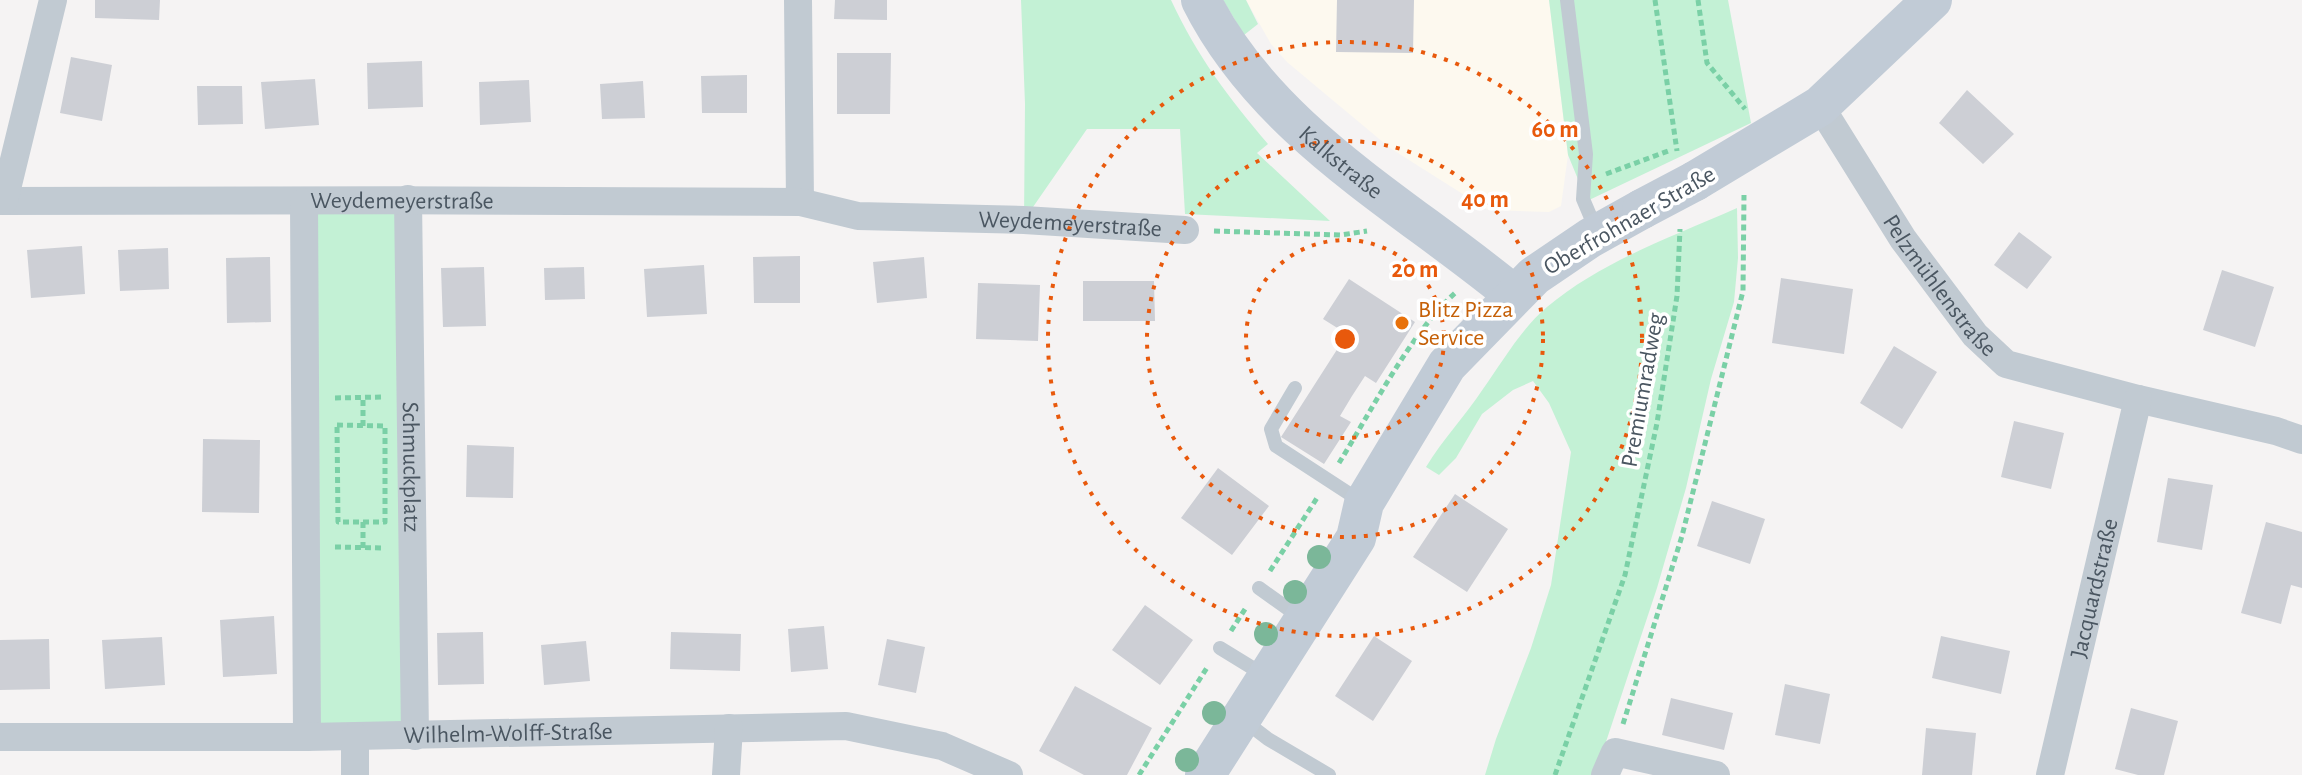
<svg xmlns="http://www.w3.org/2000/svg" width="2302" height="775" font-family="'Alegreya Sans',sans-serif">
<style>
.commercial{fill:#fdf9ef}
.green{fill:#c3f1d5}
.building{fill:#cdcfd5}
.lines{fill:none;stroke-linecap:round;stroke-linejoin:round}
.path{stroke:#7ad0a6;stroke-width:5;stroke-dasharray:6 4;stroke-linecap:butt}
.service{stroke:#c1cad2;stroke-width:14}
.minor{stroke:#c1cad2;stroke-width:28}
.secondary{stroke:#c1cbd6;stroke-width:40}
.secondary-bridge{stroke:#c1cbd6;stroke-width:40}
.tree{fill:#7bb799}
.ring{fill:none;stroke:#e8590c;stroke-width:4;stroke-dasharray:4 8}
.food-dot{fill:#e8710a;stroke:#fff;stroke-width:3}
.labels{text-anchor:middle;stroke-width:7;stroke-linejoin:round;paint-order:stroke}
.street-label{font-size:24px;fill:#4a5661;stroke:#fff}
.food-label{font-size:24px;fill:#c56008;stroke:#fff;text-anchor:start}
.centre{fill:#e8590c;stroke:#fff;stroke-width:4}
.ring-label{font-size:24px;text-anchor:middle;font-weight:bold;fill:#e8590c;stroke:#fff;stroke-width:7;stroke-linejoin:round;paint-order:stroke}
</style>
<rect width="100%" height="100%" fill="#f5f3f3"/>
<path class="commercial" d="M 1246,0 L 1549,0 L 1568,155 L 1561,206 L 1549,212 L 1488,210 L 1390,148 L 1287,62 L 1271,44 Z"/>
<path class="green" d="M 1021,0 L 1171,0 C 1197,56 1228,97 1268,144 L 1257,153 L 1330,221 L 1185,214 L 1180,129 L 1087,129 L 1024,220 L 1025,104 Z
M 1223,0 L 1246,0 L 1258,24 L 1244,35 Z
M 1549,0 L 1728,0 L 1751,123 L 1587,201 L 1568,155 Z
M 408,199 L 415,736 L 307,737 L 304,202 Z
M 1737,208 L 1738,258 L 1734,302 L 1711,379 L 1686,488 L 1657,588 L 1595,775 L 1485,775 L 1496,739 L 1531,648 L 1551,585 L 1571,452 L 1549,403 L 1533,381 L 1513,390 L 1482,414 L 1456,458 L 1439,475 L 1426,467 C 1443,439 1465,416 1483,389 C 1503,361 1521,329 1547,307 C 1602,261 1672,237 1737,208 Z"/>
<path class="building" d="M 95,0 L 160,0 L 159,20 L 95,18 Z
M 835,0 L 887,0 L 887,20 L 834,19 Z
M 1337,0 L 1414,0 L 1413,53 L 1336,52 Z
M 837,53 L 891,53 L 890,114 L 837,114 Z
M 71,57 L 112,65 L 102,121 L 60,113 Z
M 422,61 L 423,107 L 368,109 L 367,63 Z
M 747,75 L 747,113 L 702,113 L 701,76 Z
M 315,79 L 319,125 L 265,129 L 261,82 Z
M 529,80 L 531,122 L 480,125 L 479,82 Z
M 643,81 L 645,118 L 602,119 L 600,84 Z
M 197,86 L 242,86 L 243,124 L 198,125 Z
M 1967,90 L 2014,134 L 1983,164 L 1939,123 Z
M 2019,232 L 2052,257 L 2027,289 L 1994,265 Z
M 82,246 L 85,294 L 31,298 L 27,250 Z
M 168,248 L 169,289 L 120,291 L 118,250 Z
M 800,256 L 800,303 L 754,303 L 753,257 Z
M 270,257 L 271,322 L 227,323 L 226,258 Z
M 924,257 L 927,298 L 877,303 L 873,262 Z
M 704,265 L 707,314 L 647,317 L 644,269 Z
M 484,267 L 486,326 L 443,327 L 441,268 Z
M 584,267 L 585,299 L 545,300 L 544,268 Z
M 2222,270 L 2274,287 L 2255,347 L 2203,330 Z
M 1781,278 L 1853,289 L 1844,354 L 1772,343 Z
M 1349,279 L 1415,322 L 1376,383 L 1365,376 L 1352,396 L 1340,416 L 1351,422 L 1324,464 L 1281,437 L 1347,334 L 1323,319 Z
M 1083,281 L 1154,281 L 1155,321 L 1083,321 Z
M 978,283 L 1040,285 L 1038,341 L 976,339 Z
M 1894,346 L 1937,372 L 1902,429 L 1860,403 Z
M 2014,421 L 2064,433 L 2051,489 L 2001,477 Z
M 203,439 L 260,440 L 259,513 L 202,512 Z
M 467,445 L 514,447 L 513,498 L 466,497 Z
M 1218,468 L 1269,506 L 1232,555 L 1181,518 Z
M 2168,478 L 2213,485 L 2202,550 L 2157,542 Z
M 1455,494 L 1508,529 L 1467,592 L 1413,557 Z
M 1712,501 L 1765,519 L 1750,564 L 1697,546 Z
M 2266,522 L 2302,532 L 2302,588 L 2291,585 L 2281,624 L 2241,613 Z
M 1145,605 L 1193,640 L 1160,685 L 1112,650 Z
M 274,616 L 277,674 L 223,677 L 220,620 Z
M 824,626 L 828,669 L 791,672 L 788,629 Z
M 483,632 L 484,684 L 438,685 L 437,633 Z
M 671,632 L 741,634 L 740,671 L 670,669 Z
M 1374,636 L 1412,661 L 1373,721 L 1335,696 Z
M 1941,636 L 2010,651 L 2001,694 L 1932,678 Z
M 162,637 L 165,685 L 105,689 L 102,640 Z
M 49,639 L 50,689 L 0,690 L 0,640 Z
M 887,639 L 925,647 L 916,693 L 878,685 Z
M 586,641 L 590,681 L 544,685 L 541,645 Z
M 1785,684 L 1830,694 L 1820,744 L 1775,735 Z
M 1075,686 L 1152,728 L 1127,775 L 1084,775 L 1039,751 Z
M 1671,698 L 1733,713 L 1724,750 L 1662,735 Z
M 2131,708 L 2178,721 L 2164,775 L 2138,775 L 2115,769 Z
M 1926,728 L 1976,733 L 1972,775 L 1922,775 Z"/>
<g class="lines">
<path class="path" d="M 1655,0 L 1677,151
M 1698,0 L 1707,63 L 1745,109
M 1606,174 L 1668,151
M 1214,231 L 1341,235 L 1367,231
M 335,398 L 381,397
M 337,425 L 385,426 L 385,522 L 338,522 Z
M 363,426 L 363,398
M 1339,463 C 1372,410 1410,334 1455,293
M 335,547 L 385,548
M 363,548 L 363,522
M 1270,571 L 1317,498
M 1231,631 L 1247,606
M 1623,724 L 1682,536 L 1743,291 L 1744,195
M 1139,775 L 1208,666
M 1555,775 L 1625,575 L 1657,423 L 1677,296 L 1680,229"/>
<path class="service" d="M 1567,0 L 1586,154 L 1583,199 L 1597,232
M 1295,388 L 1271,429 L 1276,446 L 1362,502
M 1259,588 L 1301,618
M 1220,648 L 1264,675
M 1242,719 L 1268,739 L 1329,775"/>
<g class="minor">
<path d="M 798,0 L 800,202"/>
<path id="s1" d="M 1820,106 L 1903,239 L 1975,335 L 2006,364 L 2138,399 L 2276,431 L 2302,440"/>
<path id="s2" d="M 408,199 L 415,736"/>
<path id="s3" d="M 0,201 C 267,200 533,200 800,202 L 858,216 L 1024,220 L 1185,230"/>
<path d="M 4,201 L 53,0"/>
<path d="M 304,202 L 307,737"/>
<path id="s4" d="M 0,737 L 307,737 L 846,726 L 942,746 L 1009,775"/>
<path d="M 355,775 L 355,737"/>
<path d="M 726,775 L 729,728"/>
<path d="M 1605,775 L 1615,752 L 1716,775"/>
<path id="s5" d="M 2050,775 L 2138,399"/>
</g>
<g class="secondary">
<path id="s6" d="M 1201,0 C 1267,132 1404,204 1514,295"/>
<path d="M 1695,181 L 1820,106 L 1932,0"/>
<path d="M 1205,775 L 1356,538 L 1364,503 L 1447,365 L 1534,276 L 1590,238 L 1642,209"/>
</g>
<path class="secondary-bridge" d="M 1642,209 L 1695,181"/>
</g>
<g class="tree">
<circle cx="1319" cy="557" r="12"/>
<circle cx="1295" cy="592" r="12"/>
<circle cx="1266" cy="634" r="12"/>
<circle cx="1214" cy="713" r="12"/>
<circle cx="1187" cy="760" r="12"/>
</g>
<g class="ring">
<circle cx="1345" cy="339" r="99"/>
<circle cx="1345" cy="339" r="198"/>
<circle cx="1345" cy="339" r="297"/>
</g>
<circle class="food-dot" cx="1402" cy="323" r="8"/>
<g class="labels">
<g class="street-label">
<text dy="8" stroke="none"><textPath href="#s6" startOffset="216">Kalkstraße</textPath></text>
<text dy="8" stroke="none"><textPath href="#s3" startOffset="402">Weydemeyerstraße</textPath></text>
<text transform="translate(1629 220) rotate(-30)" y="8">Oberfrohnaer Straße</text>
<text dy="8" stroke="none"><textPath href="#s3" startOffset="1072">Weydemeyerstraße</textPath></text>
<text dy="8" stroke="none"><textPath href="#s1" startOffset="216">Pelzmühlenstraße</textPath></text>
<text transform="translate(1642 390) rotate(-80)" y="8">Premiumradweg</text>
<text dy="8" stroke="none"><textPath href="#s2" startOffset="268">Schmuckplatz</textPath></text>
<text dy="8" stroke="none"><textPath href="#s5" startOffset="192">Jacquardstraße</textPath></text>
<text dy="8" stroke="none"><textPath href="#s4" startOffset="508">Wilhelm-Wolff-Straße</textPath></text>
</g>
<g class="food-label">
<text x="1418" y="317">Blitz Pizza<tspan x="1418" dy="28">Service</tspan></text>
</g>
</g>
<circle cx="1345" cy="339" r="12" class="centre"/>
<g class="ring-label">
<text x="1555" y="137">60 m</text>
<text x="1485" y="207">40 m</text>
<text x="1415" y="277">20 m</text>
</g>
</svg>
